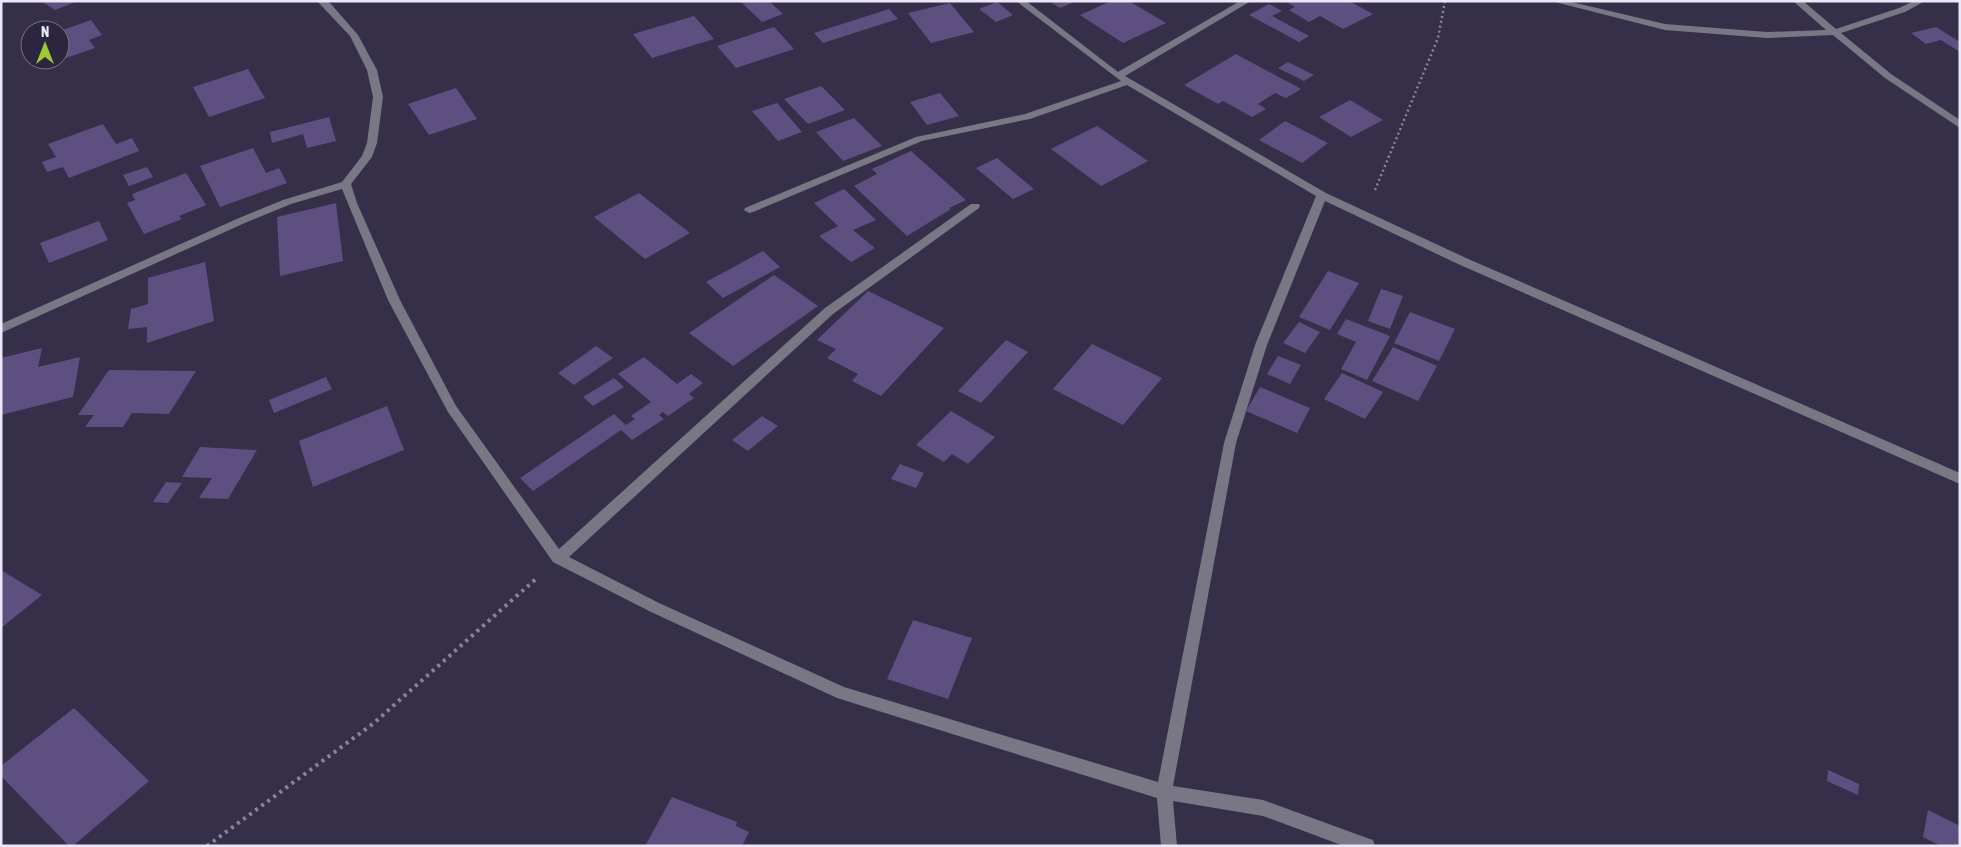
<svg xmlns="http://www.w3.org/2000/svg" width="1961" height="847" font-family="'Asap Condensed',sans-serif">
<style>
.building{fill:#5d4f80}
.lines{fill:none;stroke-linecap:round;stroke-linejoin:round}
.path-far1{stroke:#89849a;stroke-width:2.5;stroke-dasharray:2 3;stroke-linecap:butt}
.path{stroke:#89849a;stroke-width:4;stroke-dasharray:3 4.5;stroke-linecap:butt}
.minor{fill:#7a7785;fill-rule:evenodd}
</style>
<rect width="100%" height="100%" fill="#362f4a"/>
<path class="building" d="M 41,1 L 78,1 L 55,10 Z
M 740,1 L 769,1 L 783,14 L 762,22 Z
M 1049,1 L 1077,1 L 1060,8 Z
M 1111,1 L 1129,1 L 1166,23 L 1123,43 L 1080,15 Z
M 1285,1 L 1349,1 L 1373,14 L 1343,29 L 1320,16 L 1309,22 L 1289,10 L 1295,7 Z
M 997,2 L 1013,15 L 996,22 L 979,9 Z
M 950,3 L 974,32 L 931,43 L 908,13 Z
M 1269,4 L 1282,11 L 1272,16 L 1309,36 L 1299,42 L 1249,15 Z
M 889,9 L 898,19 L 823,43 L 814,33 Z
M 694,16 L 714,39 L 652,58 L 633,34 Z
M 91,20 L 102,35 L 89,40 L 95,48 L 60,60 L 60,31 Z
M 774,27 L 794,49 L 736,68 L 717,46 Z
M 1936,27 L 1960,42 L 1960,52 L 1941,40 L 1926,44 L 1911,33 Z
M 1236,54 L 1301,89 L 1286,98 L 1275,93 L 1258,104 L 1266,109 L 1252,117 L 1223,101 L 1218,104 L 1184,85 Z
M 1288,62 L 1314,75 L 1304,81 L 1278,68 Z
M 248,69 L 265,98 L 209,117 L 193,87 Z
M 821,86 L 845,110 L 808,124 L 784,99 Z
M 456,88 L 477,119 L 429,135 L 408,104 Z
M 940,93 L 959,116 L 927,125 L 910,102 Z
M 1350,100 L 1383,120 L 1351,137 L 1319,117 Z
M 777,103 L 802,132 L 778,141 L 752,111 Z
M 329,117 L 336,141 L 307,148 L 303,134 L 272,143 L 270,132 Z
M 854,118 L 882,146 L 843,161 L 816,132 Z
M 1285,121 L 1328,143 L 1302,163 L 1259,140 Z
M 103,124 L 116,144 L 132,138 L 139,151 L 69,178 L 63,167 L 47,172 L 42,162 L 56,157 L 48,144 Z
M 1097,126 L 1148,161 L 1101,186 L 1051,149 Z
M 253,148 L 266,173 L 279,168 L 287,183 L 220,207 L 200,166 Z
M 911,151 L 966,200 L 949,208 L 951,209 L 907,236 L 854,186 L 877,174 L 872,169 Z
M 997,158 L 1034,189 L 1013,199 L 976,168 Z
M 147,167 L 153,177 L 129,186 L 123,175 Z
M 186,173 L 206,205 L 179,216 L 182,219 L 144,234 L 127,203 L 135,200 L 132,194 Z
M 844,189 L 876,220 L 853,230 L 875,248 L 851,262 L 819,236 L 838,226 L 814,203 Z
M 639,193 L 690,233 L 645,259 L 594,217 Z
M 336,203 L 343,261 L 280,276 L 277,217 Z
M 99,221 L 108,240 L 49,263 L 40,243 Z
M 763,251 L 780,267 L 723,298 L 706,282 Z
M 205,262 L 214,321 L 147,343 L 147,327 L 128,329 L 131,309 L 148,304 L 148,278 Z
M 1328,271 L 1359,283 L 1330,330 L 1299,317 Z
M 774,275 L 818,306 L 733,366 L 689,333 Z
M 1381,289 L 1403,296 L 1390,329 L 1368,321 Z
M 868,291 L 944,328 L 881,396 L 852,381 L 858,374 L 827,358 L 836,349 L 817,340 Z
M 1410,312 L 1455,329 L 1439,361 L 1394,343 Z
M 1346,319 L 1390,336 L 1367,380 L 1341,369 L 1356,342 L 1337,334 Z
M 1299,322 L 1320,332 L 1305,353 L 1283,343 Z
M 1006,340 L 1028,352 L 981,403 L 958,391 Z
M 1092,344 L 1162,378 L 1123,425 L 1053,389 Z
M 596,346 L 613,358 L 574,385 L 558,373 Z
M 1393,347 L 1437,366 L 1418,401 L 1372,381 Z
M 42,348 L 38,367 L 80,357 L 73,397 L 1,415 L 1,358 Z
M 1278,356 L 1301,365 L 1290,384 L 1267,374 Z
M 644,357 L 677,384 L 691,374 L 703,383 L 689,394 L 694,398 L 668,416 L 663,412 L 659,415 L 664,419 L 632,440 L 621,430 L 533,491 L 520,478 L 614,414 L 626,425 L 635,419 L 631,416 L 651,402 L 618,374 Z
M 109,370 L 196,371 L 169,414 L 132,413 L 123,427 L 85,427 L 94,415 L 78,415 Z
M 1342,373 L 1383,392 L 1365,419 L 1324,399 Z
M 326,377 L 332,389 L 274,413 L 269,400 Z
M 614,378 L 624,387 L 593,406 L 583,397 Z
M 1260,387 L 1310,408 L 1297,433 L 1246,411 Z
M 387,406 L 404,450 L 313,487 L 299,441 Z
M 951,411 L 995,437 L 968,464 L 952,454 L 944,462 L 916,445 Z
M 762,416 L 778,426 L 748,451 L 732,440 Z
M 200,447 L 257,450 L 228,499 L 199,498 L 212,478 L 182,477 Z
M 900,464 L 924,473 L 916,488 L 891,479 Z
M 166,482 L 182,483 L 168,503 L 153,502 Z
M 1,570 L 42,595 L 1,628 Z
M 913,620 L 972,638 L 948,699 L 887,679 Z
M 74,708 L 149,781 L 73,846 L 69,846 L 1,776 L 1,766 Z
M 1828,770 L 1859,784 L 1858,795 L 1827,781 Z
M 672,797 L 737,822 L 736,826 L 749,832 L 742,846 L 645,846 Z
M 1928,810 L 1960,826 L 1960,846 L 1941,846 L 1923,837 Z"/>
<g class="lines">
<path class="path-far1" d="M 1375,190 L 1438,38 L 1445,1"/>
<path class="path" d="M 207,846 L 374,723 L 538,577"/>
<path class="minor" d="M 317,1 L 327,1 L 331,4 L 358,35 L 377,70 L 383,97 L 377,143 L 372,157 L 351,184 L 357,203 L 400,300 L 456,406 L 559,549 L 825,308 L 971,204 L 979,204 L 980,206 L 979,208 L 833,314 L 569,557 L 659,603 L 844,687 L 1158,782 L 1224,443 L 1255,345 L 1316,196 L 1127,85 L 1030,119 L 922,141 L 753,212 L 749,213 L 744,210 L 745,208 L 916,137 L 1025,114 L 1121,81 L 1016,1 L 1026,1 L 1118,72 L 1240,1 L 1251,1 L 1125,76 L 1326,193 L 1466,258 L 1960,473 L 1960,484 L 1458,264 L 1325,201 L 1267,345 L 1236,443 L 1173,786 L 1263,800 L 1367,838 L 1373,840 L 1375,846 L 1344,846 L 1263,816 L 1173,801 L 1177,846 L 1161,846 L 1157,798 L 837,698 L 649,611 L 553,562 L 448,412 L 388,300 L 342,189 L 291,204 L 247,222 L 1,333 L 1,324 L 239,218 L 283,200 L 342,182 L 362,156 L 367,143 L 373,97 L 367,70 L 350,36 Z
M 1551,1 L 1567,1 L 1665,24 L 1767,32 L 1826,30 L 1793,1 L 1803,1 L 1836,29 L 1899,8 L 1914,1 L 1925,1 L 1905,12 L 1841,33 L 1891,74 L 1960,120 L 1960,128 L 1885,78 L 1833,35 L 1767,38 L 1665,30 Z"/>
</g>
<rect width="1961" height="847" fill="none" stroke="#ebe8f9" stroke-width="5"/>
<g transform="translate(45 45)"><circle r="24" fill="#2c253f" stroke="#787389"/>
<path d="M0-4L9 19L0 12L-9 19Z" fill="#9dca30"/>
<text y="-8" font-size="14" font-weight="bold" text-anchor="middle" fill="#ebe8f9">N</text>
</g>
</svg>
